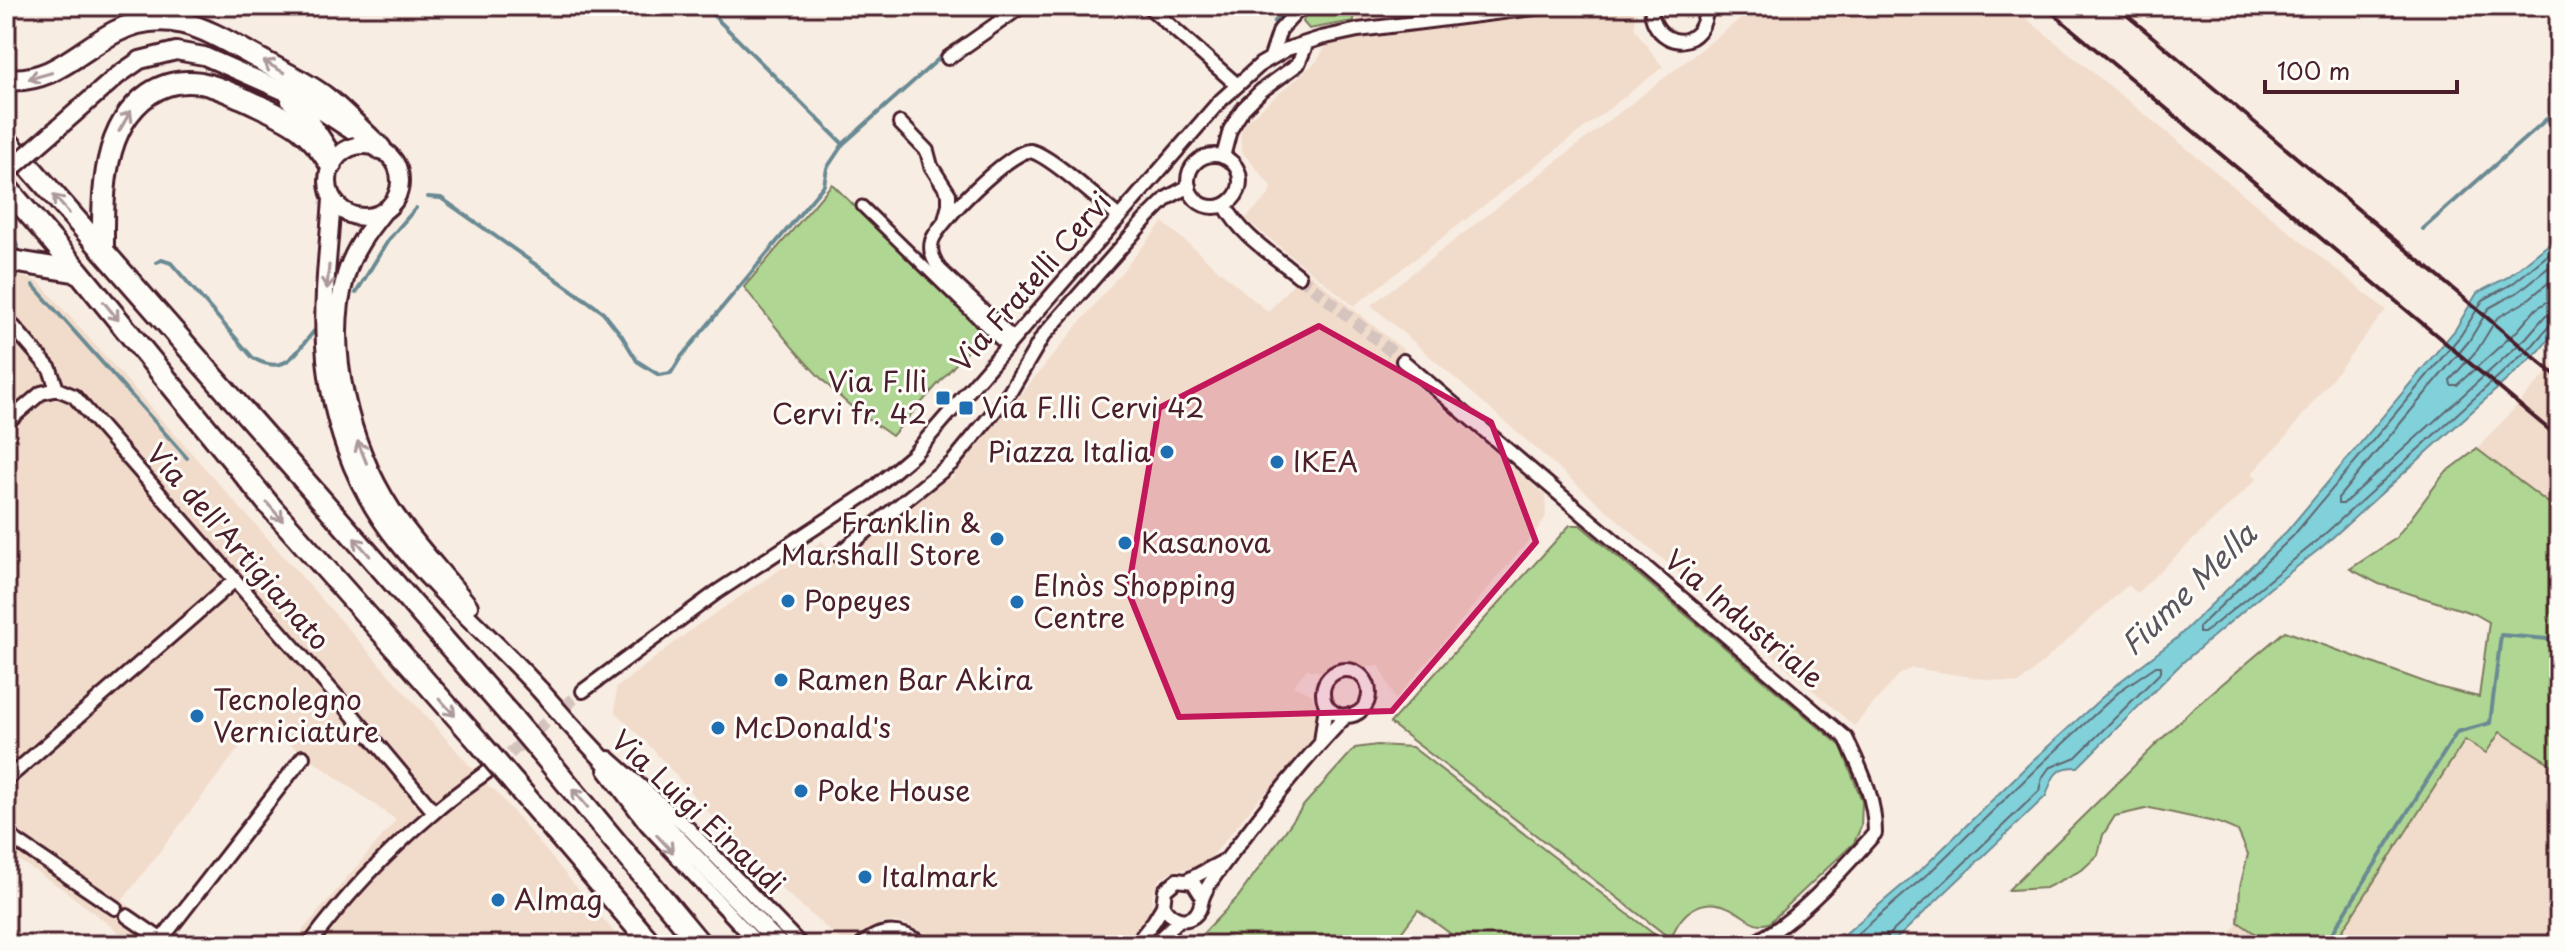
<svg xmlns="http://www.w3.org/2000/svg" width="2565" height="951" font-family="'Playpen Sans',sans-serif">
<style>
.built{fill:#f1dccb}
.green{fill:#afd692;stroke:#7c7a5e;stroke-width:2}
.water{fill:#80d1d9;stroke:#6a8a93;stroke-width:2}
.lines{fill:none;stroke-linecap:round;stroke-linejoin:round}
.shore{stroke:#606671;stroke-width:2}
.stream{stroke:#6a8a93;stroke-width:4}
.minor-tunnel{stroke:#d5c4be;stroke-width:12;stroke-dasharray:12 6;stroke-linecap:butt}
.pedestrian-casing{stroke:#4a1f2b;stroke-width:15}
.minor-casing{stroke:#4a1f2b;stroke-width:18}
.tertiary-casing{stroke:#4a1f2b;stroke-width:22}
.trunk-casing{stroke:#4a1f2b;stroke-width:26}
.pedestrian{stroke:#fdfcf7;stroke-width:9}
.minor{stroke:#fdfcf7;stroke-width:12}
.tertiary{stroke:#fdfcf7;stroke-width:16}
.trunk{stroke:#fdfcf7;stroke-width:20}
.rail{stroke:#4a1f2b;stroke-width:4}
.tertiary-bridge-casing{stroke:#4a1f2b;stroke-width:22;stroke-linecap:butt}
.trunk-bridge-casing{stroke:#4a1f2b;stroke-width:26;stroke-linecap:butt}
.tertiary-bridge{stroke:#fdfcf7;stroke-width:16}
.trunk-bridge{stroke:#fdfcf7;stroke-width:20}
.oneway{stroke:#ac999b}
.marked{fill:#c2185b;fill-opacity:0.2;stroke:#c2185b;stroke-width:6;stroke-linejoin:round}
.poi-dot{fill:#1f6fb2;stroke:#fdfcf7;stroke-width:3}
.labels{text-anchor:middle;stroke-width:6;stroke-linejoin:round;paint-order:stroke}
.street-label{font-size:28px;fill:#4a1f2b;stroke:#fdfcf7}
.poi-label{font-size:28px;fill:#4a1f2b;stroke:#fdfcf7;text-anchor:start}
.water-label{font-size:30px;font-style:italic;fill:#5a545f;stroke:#fdfcf7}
</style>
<rect width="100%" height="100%" fill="#f8ede3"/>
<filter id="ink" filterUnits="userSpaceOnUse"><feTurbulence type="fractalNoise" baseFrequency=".0125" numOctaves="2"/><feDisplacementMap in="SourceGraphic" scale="16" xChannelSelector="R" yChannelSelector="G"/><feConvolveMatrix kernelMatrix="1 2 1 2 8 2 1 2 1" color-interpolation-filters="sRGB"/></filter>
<g filter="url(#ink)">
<path class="built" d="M 1351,6 L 1468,6 L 1354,21 Z
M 1757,6 L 2011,6 L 2386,310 L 2284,439 L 2252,473 L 2257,479 L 2137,593 L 2128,585 L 2019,684 L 1912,668 L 1900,674 L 1854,726 L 1371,305 Z
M 1615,7 L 1635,13 L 1635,30 L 1663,67 L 1354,306 L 1245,219 L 1269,195 L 1271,186 L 1242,152 L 1240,140 L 1242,128 L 1250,118 L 1317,61 L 1327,44 L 1352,39 Z
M 1163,222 L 1268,312 L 1305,270 L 1406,352 L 1393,366 L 1545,495 L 1546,516 L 1541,525 L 1395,700 L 1380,666 L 1366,667 L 1349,662 L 1339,663 L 1320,672 L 1307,669 L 1293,686 L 1311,694 L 1317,712 L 1317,734 L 1308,749 L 1291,769 L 1258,800 L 1210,859 L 1198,866 L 1171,872 L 1159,880 L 1153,893 L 1151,916 L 1128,945 L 936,945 L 919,931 L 906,924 L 894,922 L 883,923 L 869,931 L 852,945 L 846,945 L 776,884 L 717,822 L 648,744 L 615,712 L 616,688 L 695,627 L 822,541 L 830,551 L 934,468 L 950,480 Z
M 6,272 L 39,282 L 490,788 L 495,790 L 625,945 L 290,945 L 396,820 L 259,722 L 122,901 L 186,945 L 135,945 L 64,890 L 6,852 Z
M 2557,362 L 2559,364 L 2559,511 L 2477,449 Z
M 2500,732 L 2559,769 L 2559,945 L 2333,945 L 2465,739 Z
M 2238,922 L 2272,945 L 2223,945 Z"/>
<path class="green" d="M 1312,6 L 1351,6 L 1354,21 L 1309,29 L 1303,22 L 1306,12 Z
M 832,184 L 984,332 L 892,436 C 877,425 861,415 847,403 C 808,369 776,328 744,287 Z
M 2477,449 L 2559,511 L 2559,769 L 2500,732 L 2486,753 L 2465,740 L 2333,945 L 2272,945 L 2238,922 L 2240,887 L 2248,854 L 2238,831 L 2219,823 L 2150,808 L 2115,816 L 2103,835 L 2098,855 L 2082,870 L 2046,888 L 2008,890 L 2189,712 L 2285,631 L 2438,687 L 2479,697 L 2489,622 L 2475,614 L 2379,584 L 2350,569 L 2395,539 L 2444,474 Z
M 1570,525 L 1580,525 L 1841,746 L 1862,801 L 1861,827 L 1854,843 L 1769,923 C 1753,927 1748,918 1735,911 C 1705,893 1681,910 1671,939 L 1390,723 Z
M 1377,745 L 1412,747 L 1668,945 L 1466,945 L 1418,910 L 1392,945 L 1192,945 L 1238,897 L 1304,805 L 1355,748 Z"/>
<path class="water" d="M 2559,236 L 2559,326 L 2540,350 L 2322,547 L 2270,588 L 2182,663 L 2078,767 C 2054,766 2052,779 2046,796 L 1890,945 L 1832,945 L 1926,865 L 2032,761 L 2118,683 L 2177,638 L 2287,531 L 2455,330 L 2477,293 L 2508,277 Z"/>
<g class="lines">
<path class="shore" d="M 2559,246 L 2512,284 L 2483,300 L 2461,335 L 2293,536 L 2199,627 L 2199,633 L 2204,633 L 2317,541 L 2533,345 L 2550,325 L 2559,323
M 2559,259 L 2518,292 L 2489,308 L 2469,341 L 2338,498 L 2338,504 L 2343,504 L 2526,338 L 2545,316 L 2559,313
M 2559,274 L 2525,302 L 2497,318 L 2478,349 L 2450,380 L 2451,385 L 2457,385 L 2518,330 L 2536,309 L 2547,302 L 2559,301
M 1845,945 L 1931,871 L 2038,767 L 2122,689 L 2156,666 L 2161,666 L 2161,672 L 2076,757 L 2049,768 L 2042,778 L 2039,791 L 1888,936 L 1885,945"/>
<path class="stream" d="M 704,6 L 843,144
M 1274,22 L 1291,6
M 428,197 L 441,198 L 603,312 L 622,336 L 637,361 L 659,375 L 671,373 L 681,357 L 824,185 L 827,168 L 843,144 L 943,55
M 6,219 L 18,249
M 2423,229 L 2559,108
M 157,262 L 162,260 L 171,263 L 253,358 C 286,377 295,353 315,330
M 33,285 L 187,458
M 356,293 L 389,239 L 416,208
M 2325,945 L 2457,732 L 2490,723 L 2501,635 L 2559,640"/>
<path class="minor-tunnel" d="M 1299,276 L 1403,361
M 496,765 L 583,691"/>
<g class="pedestrian-casing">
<path id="pedestrian" d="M 862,206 L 1006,346"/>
</g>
<g class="minor-casing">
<path id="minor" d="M 1148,6 L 1236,84
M 1652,6 C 1648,32 1680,54 1699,31 C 1705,23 1705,15 1708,6
M 1271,57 L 1280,30 L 1302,6
M 948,58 L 1022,6
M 900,123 L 927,151 L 931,166 L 949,194 L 949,205 L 945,220
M1188 181a26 26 0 1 1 52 0a26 26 0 1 1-52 0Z
M 1223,157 L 1230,130 L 1243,109 L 1261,91 L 1298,64 L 1307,43
M 1225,205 C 1240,235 1273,255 1299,276
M 6,318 L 50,369 L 57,389
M 1013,339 L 939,269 C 934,260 929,252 932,241 C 937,223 1012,149 1030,151 C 1049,154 1102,203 1119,217
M 1403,361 L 1846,738 C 1861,770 1875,797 1875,833 C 1846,866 1788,932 1747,945
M 57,389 L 74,396 L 340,700 L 434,812
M 6,423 L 41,393 L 57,389
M 837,555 L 952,463 L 1010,392 L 1043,336 L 1146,219 L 1167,198 L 1189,186
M1323 693a23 23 0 1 1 46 0a23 23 0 1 1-46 0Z
M 583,691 L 717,592 L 868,493 L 913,455 L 1219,102 L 1261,64 L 1287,49 L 1321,38 L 1358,30 L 1551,6
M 1321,742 L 1326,705
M 609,758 L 687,827 L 801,945
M 605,770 L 647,825 L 759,945
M 6,780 L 235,580
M 6,834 L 115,908
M 1188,880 L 1224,861
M 1202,896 L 1193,882 L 1177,880 L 1165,890 L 1163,906 C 1170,917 1182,924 1194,916 C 1202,910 1200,902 1204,894 C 1209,882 1220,869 1228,858 C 1264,810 1305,758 1347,715
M 127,916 L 169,945
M 161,940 L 303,757
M 309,945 C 345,896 386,853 432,814 C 452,796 475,781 496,765
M 862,945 C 882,927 903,930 924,945
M 1135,945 L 1154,921 L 1163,906
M 1153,945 L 1180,919
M 1937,945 L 1939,943"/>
</g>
<g class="tertiary-casing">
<path id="tertiary" d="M 290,101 L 304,111 L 328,148
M 59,127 L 117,76 L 140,60 L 176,51 L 204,56 L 288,93 L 320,110 L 349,129
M328 181a36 36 0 1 1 72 0a36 36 0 1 1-72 0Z
M 332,199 C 329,247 322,297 325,345 C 329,416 352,485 397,541 C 440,595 494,639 540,690
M 383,212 C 368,231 353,250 346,275 C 324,349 351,447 392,510 C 415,544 444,574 469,606
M 568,722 L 652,812 L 780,945"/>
</g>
<g class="trunk-casing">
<path id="trunk" d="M 6,79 C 52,84 78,51 115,32 C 171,2 214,35 263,61 C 284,73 307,83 326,98 C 345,113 362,132 380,148
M 6,140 L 508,713
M 6,187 L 79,272 L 270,506 L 478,741
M 103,251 C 103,199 100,128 149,94 C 165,83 182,80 201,83 C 217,86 232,94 247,100 C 289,120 306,125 331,165
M 6,260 L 79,272
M 541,752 L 701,945
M 514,783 L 652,945"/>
</g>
<use href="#pedestrian" class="pedestrian"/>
<use href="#minor" class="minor"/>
<use href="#tertiary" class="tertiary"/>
<use href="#trunk" class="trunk"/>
<path class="rail" d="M 2044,6 L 2559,438
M 2116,6 L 2559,378"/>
<g class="tertiary-bridge-casing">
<path id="tertiary-bridge" d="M 6,173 L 59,127
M 540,690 L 568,722"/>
</g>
<g class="trunk-bridge-casing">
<path id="trunk-bridge" d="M 508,713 L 541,752
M 478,741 L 514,783"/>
</g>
<use href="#tertiary-bridge" class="tertiary-bridge"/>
<use href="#trunk-bridge" class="trunk-bridge"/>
</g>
<defs><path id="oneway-shaft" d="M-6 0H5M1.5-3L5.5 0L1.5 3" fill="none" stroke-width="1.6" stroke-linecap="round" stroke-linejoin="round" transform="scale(2)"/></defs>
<g class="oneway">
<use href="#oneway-shaft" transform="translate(274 67) rotate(-151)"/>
<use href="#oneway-shaft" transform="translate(40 76) rotate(164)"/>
<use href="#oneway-shaft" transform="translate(125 121) rotate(-60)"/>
<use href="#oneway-shaft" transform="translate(61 204) rotate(-131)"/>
<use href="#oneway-shaft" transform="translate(328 277) rotate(95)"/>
<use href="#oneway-shaft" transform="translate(111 311) rotate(51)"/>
<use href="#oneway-shaft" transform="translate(362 452) rotate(-112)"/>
<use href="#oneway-shaft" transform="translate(275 512) rotate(49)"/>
<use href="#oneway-shaft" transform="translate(362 547) rotate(-131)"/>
<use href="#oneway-shaft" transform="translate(447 707) rotate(48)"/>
<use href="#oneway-shaft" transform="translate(580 798) rotate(-130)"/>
<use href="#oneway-shaft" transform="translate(665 844) rotate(47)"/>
</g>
</g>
<path class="marked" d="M 1319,326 L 1491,422 L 1536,542 L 1392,711 L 1179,717 L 1128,591 L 1159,408 Z"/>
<g class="poi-dot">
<rect x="935" y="390" width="16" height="16" rx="4"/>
<rect x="958" y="400" width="16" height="16" rx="4"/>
<circle cx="1167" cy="452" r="8"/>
<circle cx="1277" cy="462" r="8"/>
<circle cx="997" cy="539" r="8"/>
<circle cx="1125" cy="543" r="8"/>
<circle cx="788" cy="601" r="8"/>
<circle cx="1017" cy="602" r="8"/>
<circle cx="781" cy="680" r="8"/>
<circle cx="197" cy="716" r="8"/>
<circle cx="718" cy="728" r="8"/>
<circle cx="801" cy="791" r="8"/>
<circle cx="865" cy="877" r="8"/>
<circle cx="498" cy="900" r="8"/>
</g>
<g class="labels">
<g class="street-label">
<text transform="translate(1031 282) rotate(-49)" y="10">Via Fratelli Cervi</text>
<text transform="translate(238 547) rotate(49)" y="10">Via dell'Artigianato</text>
<text transform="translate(1744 619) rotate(40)" y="10">Via Industriale</text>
<text transform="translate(698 812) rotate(43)" y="10">Via Luigi Einaudi</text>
</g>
<g class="poi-label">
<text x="927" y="392" text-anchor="end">Via F.lli<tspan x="927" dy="32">Cervi fr. 42</tspan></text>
<text x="982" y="418">Via F.lli Cervi 42</text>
<text x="1151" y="462" text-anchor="end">Piazza Italia</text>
<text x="1293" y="472">IKEA</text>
<text x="981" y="533" text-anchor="end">Franklin &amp;<tspan x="981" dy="32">Marshall Store</tspan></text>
<text x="1141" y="553">Kasanova</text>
<text x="1033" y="596">Elnòs Shopping<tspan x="1033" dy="32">Centre</tspan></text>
<text x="804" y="611">Popeyes</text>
<text x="797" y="690">Ramen Bar Akira</text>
<text x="213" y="710">Tecnolegno<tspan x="213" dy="32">Verniciature</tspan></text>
<text x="734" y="738">McDonald's</text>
<text x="817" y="801">Poke House</text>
<text x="881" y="887">Italmark</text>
<text x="514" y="910">Almag</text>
</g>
<g class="water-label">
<text transform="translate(2189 590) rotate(-44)" y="10">Fiume Mella</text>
</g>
</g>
<rect width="2565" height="951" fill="none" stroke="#fdfcf7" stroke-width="32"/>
<rect x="16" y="16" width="2533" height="919" fill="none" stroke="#4a1f2b" stroke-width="3" filter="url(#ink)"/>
<path d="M2265 80v12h192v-12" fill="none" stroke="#4a1f2b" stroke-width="4"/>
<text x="2277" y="80" font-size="24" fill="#4a1f2b" stroke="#fdfcf7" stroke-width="6" paint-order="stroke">100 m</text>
</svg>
